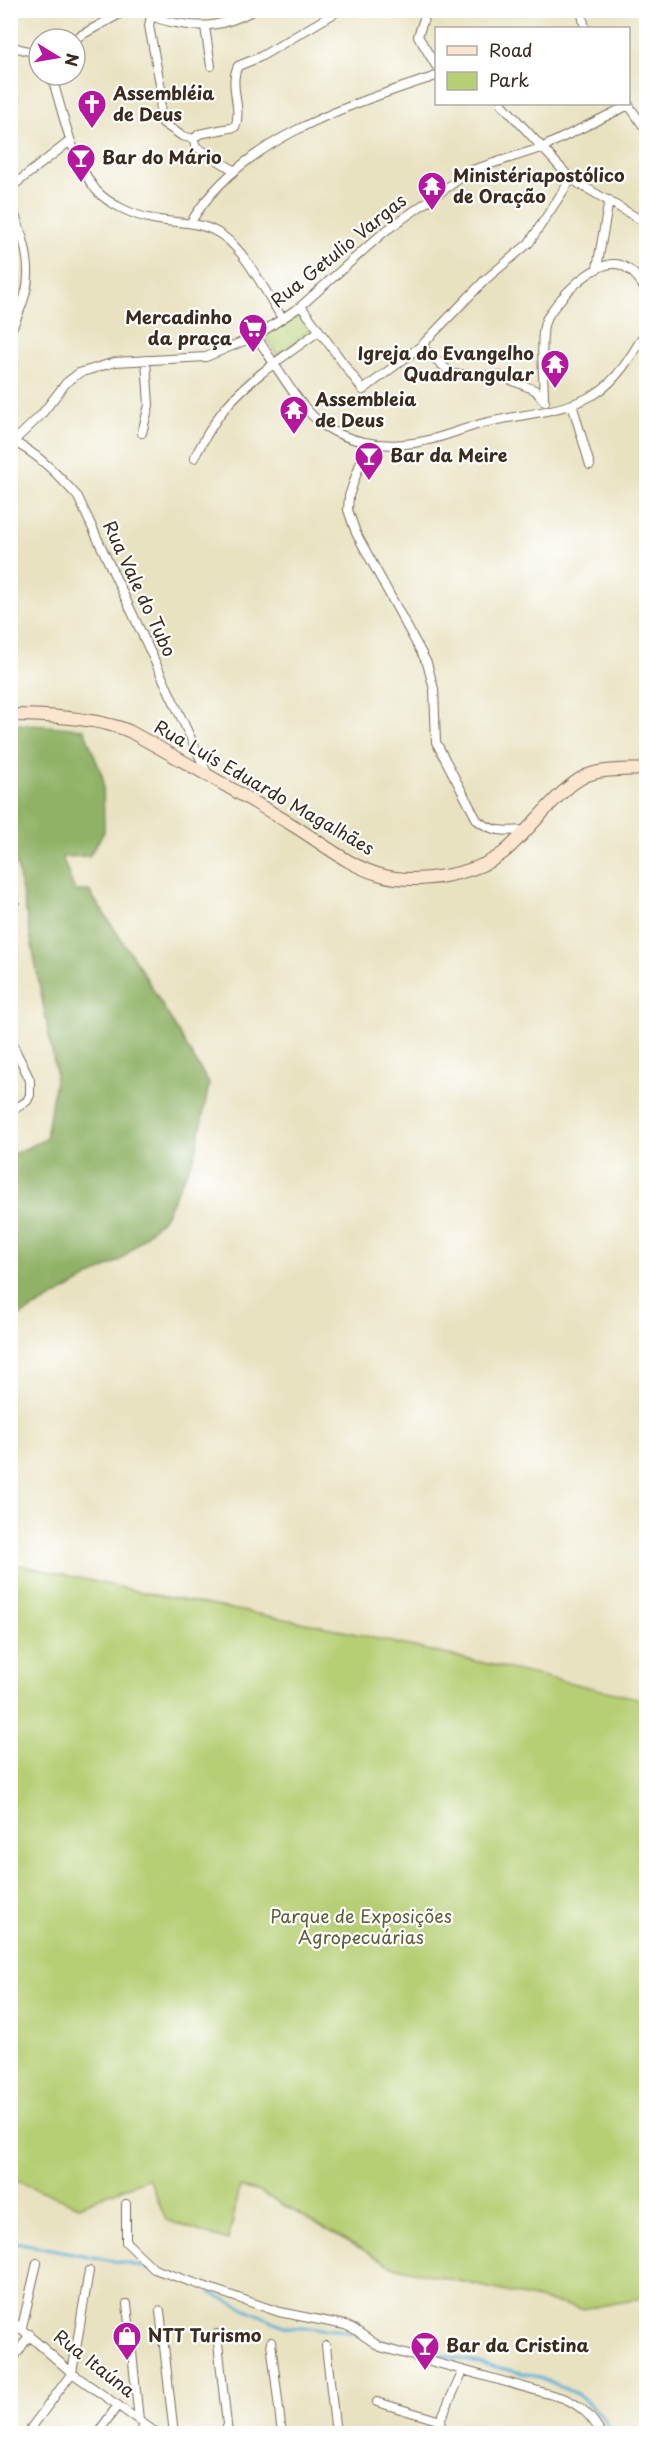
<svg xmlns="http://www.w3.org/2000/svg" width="657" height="2444" font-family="'Playpen Sans',sans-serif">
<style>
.green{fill:#b6cf74;stroke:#787c49;stroke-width:1.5}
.forest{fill:#90b266;stroke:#666e42;stroke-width:1.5}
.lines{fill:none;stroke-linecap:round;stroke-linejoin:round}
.stream{stroke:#5cb0d8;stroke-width:3}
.street-casing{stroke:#786a57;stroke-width:10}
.secondary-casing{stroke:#786a57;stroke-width:14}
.street{stroke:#fff;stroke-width:8}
.secondary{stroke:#fbe5cf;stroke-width:12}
.labels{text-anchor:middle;stroke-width:4.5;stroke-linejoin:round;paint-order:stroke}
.poi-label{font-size:18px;font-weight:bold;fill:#3b2a1e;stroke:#fff;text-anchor:start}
.street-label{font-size:18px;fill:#3b2a1e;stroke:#fff}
.park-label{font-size:18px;fill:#605c38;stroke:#fff}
</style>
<rect width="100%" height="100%" fill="#fff"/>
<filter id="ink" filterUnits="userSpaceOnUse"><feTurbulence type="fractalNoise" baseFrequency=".0167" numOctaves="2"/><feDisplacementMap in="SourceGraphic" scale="12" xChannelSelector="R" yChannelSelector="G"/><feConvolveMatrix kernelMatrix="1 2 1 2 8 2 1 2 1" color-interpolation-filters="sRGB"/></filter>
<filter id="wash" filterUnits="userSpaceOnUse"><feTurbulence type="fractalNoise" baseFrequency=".008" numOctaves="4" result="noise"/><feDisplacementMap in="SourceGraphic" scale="24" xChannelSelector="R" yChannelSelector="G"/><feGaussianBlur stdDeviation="1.35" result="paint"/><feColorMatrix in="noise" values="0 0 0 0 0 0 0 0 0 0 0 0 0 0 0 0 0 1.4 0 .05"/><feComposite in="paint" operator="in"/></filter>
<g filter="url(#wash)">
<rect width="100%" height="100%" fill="#e9e2c1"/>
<path class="green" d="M 300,310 L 313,330 L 277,355 L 264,335 Z
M 11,1563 L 155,1595 L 317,1625 L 646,1700 L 646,2295 L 640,2299 L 582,2309 L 392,2266 L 260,2192 L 240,2187 L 228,2241 L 166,2220 L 149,2178 L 79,2206 L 11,2179 L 11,2135 L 14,2118 L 10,2117 Z"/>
<path class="forest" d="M 20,724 L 84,729 L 103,778 L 104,832 L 89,856 L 62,857 L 75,891 L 89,891 L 139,966 L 209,1084 L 196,1152 L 165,1216 L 122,1259 L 11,1321 L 11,1155 L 46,1139 L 56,1073 L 17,865 L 11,865 L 11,725 Z"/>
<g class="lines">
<path class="stream" d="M 10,2241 L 149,2268
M 211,2293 L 286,2327 L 338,2330 L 355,2334
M 374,2339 L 535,2376 L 577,2394 L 602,2416 L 613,2434"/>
</g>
</g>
<g filter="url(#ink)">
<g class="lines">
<g class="street-casing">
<path id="street" d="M 146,10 C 153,18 161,20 171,22 C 203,29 225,26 254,10
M 427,10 L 418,36 L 436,66
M 581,10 L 585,28
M 151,16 L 149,26 L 161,89 L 160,116 L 163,123 L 182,136 L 194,139
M 205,27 L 211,66
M 74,39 L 127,10
M 10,46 L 39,54
M 51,75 C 64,114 70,157 96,190 C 108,204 135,216 153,219 C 178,224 201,220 223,236 C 247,253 266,293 282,318
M 502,104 L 571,179 L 646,223
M 628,104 L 646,130
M 235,171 L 195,146 L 194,139 L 199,134 L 235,127 C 243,108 228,85 238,66 L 260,57 L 340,10
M 10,188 L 70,141
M 10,203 C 19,224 29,251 28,275 C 28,294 18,315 10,333
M 191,222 C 241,138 349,105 436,76
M 597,268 L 609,200
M 301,306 L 363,390 L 421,346 L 485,280 L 529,243 L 571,179
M 256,336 C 273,361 301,411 326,427 C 348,441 379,447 405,444 C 432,442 458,430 484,423 C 520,414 562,413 595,394 C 618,380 633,353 646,331
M 421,346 L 452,374 L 501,376 L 535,390 L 545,402
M 544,399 C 544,382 539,333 546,320 C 556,300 596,257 621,265 C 633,270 641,281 646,292
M 572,404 L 590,465
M 142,433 L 149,405 L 146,360
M 11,441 C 36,451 60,477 78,497 L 208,775
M 13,442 L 41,415 L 66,383 L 79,373 L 115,362 L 206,357 L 256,336 L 301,306 L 384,232 L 472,170 L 541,148 L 629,105
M 367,443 L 349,496 L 348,510 L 356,533 L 427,663 L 434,689 L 436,742 L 477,820 C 493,833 507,831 527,830
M 194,458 C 204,440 213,422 226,407 C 251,377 288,354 319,331
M 10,885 L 15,901 L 10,911
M 10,1039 L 30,1080 L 30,1095 L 27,1101 L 10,1112
M 126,2204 L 126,2242 L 154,2269 L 279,2312 L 345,2325 L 354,2329 L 380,2347 L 563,2398 C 581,2405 592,2417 602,2434
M 127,2304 L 139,2420
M 160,2311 L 174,2434
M 10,2319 L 72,2373 L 158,2434
M 22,2327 L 37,2263
M 217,2334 L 228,2434
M 271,2342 L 282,2434
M 326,2346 L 336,2434
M 10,2364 L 30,2334
M 377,2402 L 441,2421
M 31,2428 L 72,2373 L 89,2271
M 97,2434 L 118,2405
M 139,2434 L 145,2425
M 434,2434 L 463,2371"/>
</g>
<g class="secondary-casing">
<path id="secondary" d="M 10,715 C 45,715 98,718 129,731 C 185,762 240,793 294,826 C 322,843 350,867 381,875 C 416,885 474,875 503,853 C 530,832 563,780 594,773 C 609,769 628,770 644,769 L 646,766"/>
</g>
<use href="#street" class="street"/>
<use href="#secondary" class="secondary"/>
</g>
</g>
<defs>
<g id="church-pin" transform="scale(1.5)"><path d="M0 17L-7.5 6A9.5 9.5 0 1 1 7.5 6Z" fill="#b5179e" stroke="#fff"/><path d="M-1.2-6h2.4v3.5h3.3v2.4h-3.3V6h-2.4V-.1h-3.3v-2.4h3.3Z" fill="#fff"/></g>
<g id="bar-pin" transform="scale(1.5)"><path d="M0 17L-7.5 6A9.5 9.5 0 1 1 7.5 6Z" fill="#b5179e" stroke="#fff"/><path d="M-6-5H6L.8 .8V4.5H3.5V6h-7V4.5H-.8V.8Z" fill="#fff"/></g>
<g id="temple-pin" transform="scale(1.5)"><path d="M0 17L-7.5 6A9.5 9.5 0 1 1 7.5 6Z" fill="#b5179e" stroke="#fff"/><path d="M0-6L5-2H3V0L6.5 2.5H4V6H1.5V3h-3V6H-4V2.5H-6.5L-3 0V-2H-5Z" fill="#fff"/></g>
<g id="supermarket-pin" transform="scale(1.5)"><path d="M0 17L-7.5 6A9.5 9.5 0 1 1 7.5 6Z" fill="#b5179e" stroke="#fff"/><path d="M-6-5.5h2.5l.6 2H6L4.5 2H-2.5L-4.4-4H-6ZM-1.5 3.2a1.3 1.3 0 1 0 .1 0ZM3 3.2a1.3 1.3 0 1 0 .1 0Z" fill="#fff"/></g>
<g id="shop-pin" transform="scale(1.5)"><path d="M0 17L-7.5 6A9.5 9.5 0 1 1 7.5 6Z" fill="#b5179e" stroke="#fff"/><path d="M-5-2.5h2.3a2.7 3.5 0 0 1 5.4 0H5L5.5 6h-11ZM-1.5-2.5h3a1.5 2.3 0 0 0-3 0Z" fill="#fff"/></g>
</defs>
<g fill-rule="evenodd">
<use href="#church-pin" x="92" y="104"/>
<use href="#bar-pin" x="81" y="158"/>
<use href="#temple-pin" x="432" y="186"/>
<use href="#supermarket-pin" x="253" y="328"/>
<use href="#temple-pin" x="555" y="364"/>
<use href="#temple-pin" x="294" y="410"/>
<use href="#bar-pin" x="369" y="456"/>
<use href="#shop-pin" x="127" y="2336"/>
<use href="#bar-pin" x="425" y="2346"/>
</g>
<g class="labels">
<g class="poi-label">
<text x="113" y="100">Assembléia<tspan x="113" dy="21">de Deus</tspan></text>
<text x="102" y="164">Bar do Mário</text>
<text x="453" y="182">Ministériapostólico<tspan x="453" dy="21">de Oração</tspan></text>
<text x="232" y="324" text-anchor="end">Mercadinho<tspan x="232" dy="21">da praça</tspan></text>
<text x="534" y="360" text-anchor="end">Igreja do Evangelho<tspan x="534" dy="21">Quadrangular</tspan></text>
<text x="315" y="406">Assembleia<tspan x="315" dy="21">de Deus</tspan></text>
<text x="390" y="462">Bar da Meire</text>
<text x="148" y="2342">NTT Turismo</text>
<text x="446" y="2352">Bar da Cristina</text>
</g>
<g class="street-label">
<text transform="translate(339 251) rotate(-39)" y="6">Rua Getulio Vargas</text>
<text transform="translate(139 589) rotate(65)" y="6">Rua Vale do Tubo</text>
<text transform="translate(264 788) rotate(30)" y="6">Rua Luís Eduardo Magalhães</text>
<text transform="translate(94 2364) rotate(38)" y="6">Rua Itaúna</text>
</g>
<g class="park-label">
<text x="361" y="1923">Parque de Exposições<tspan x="361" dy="21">Agropecuárias</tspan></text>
</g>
</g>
<rect width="657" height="2444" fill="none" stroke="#fff" stroke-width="36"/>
<rect x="435" y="27" width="195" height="78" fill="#ffffff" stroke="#b1aaa5" stroke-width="1.5"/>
<rect x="447" y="46" width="30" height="9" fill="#fbe5cf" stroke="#b1aaa5" stroke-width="1.5"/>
<text x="489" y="57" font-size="18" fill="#3b2a1e">Road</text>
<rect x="447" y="72" width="30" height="18" fill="#b6cf74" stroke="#b1aaa5" stroke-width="1.5"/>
<text x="489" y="87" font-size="18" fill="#3b2a1e">Park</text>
<g transform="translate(57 57) rotate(101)"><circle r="28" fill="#ffffff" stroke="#b1aaa5" stroke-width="1.5"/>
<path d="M0-4.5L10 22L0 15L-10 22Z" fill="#b5179e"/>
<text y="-9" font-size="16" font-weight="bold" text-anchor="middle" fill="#3b2a1e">N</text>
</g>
</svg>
